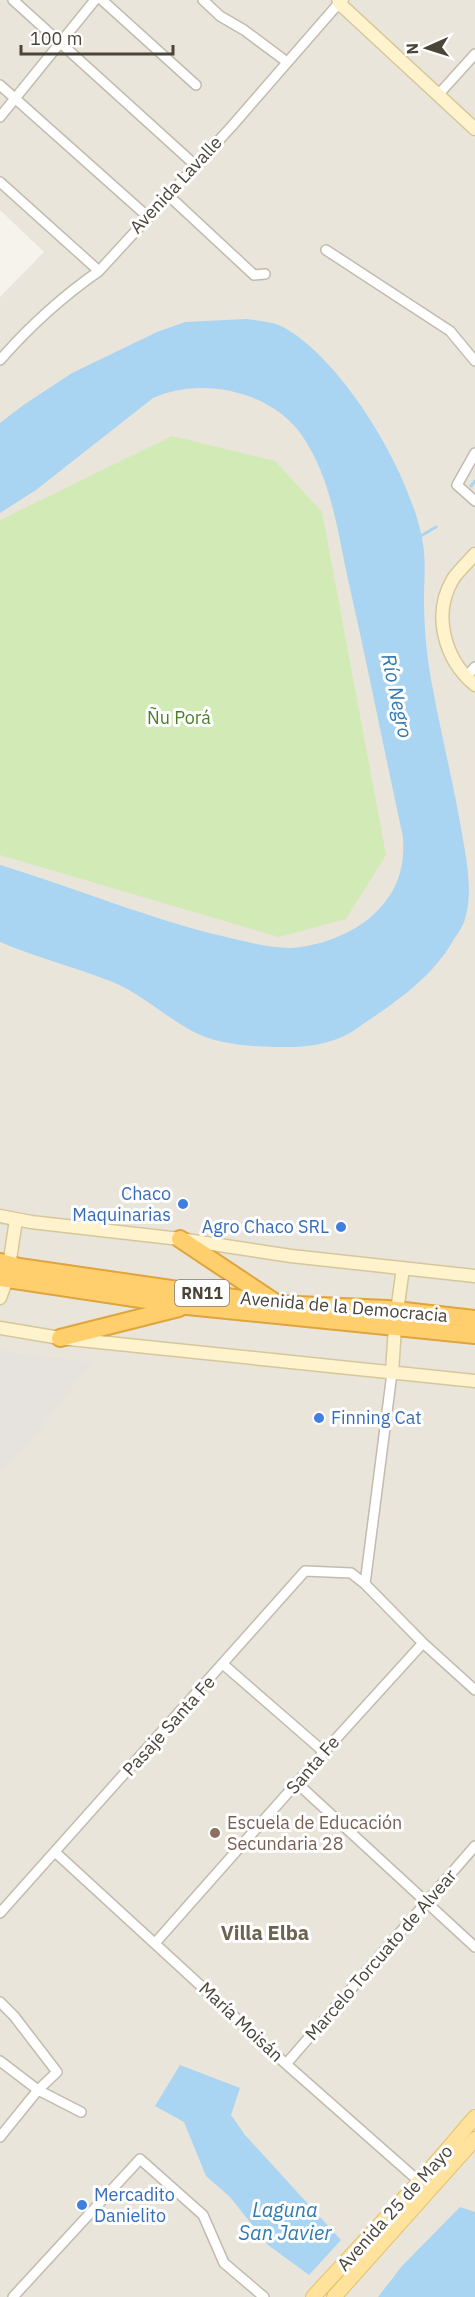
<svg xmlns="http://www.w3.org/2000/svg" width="475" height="2297" font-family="'IBM Plex Sans',sans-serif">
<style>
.residential{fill:#eae5da}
.industrial{fill:#e6e2dd}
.green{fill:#d2eab5}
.water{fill:#a9d4f2}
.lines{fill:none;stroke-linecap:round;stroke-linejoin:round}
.stream{stroke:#a9d4f2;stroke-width:3}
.street-casing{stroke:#c2bbae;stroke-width:12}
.secondary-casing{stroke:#d6c79b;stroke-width:15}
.primary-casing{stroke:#e6c16a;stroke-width:16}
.highway-casing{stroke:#e0a43c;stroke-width:20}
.street{stroke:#fff;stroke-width:9}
.secondary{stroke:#fff3cd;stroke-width:12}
.primary{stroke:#ffe39c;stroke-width:14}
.highway{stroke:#ffcf6e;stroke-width:16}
.shop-dot{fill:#3f7fe0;stroke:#fff;stroke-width:2}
.education-dot{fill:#8d6e63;stroke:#fff;stroke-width:2}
.labels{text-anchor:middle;stroke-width:6;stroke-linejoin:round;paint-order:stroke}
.shield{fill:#fff;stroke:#817c74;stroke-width:1.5}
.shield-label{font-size:16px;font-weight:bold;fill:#4b4439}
.street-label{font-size:18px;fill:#4b4439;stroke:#fff}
.park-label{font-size:18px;fill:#4a7f2a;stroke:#fff}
.shop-label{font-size:18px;fill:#366cbe;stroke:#fff;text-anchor:end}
.education-label{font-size:18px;fill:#785e54;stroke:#fff;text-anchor:start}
.water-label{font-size:20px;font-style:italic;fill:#2e7ab2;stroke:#fff}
.neighbourhood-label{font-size:20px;font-weight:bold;fill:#6e6250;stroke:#fff}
</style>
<rect width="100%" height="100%" fill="#f6f3ec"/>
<path class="residential" d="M 0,0 L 475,0 L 475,2297 L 0,2297 L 0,297 L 44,252 L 0,210 Z"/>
<path class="industrial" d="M 0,1349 L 15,1354 L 92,1362 L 31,1440 L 0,1474 Z"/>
<path class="green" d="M 172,436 L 275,461 L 322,512 L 386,855 L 346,919 L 279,937 L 0,855 L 0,520 Z"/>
<path class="water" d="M 247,319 C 259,321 273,322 283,327 C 344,360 413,477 423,544 C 426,562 424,580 424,599 C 424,630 427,660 433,690 C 442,738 454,786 462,834 C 467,862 473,892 465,919 C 463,927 457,934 453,941 C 433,975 402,998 369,1020 C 361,1025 353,1032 344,1036 C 329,1043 313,1046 296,1047 C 264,1047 223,1047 194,1032 C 164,1016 141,993 110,981 C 74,967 36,957 0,942 L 0,865 C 76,888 149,919 226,937 C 247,942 269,948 290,948 C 317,947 353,934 373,915 C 397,893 405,869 403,837 C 384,750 367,662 347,575 C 337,527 330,475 301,434 C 270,391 201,376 153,398 L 36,490 L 0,513 L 0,423 L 22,406 L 72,373 L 157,332 L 185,322 Z
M 180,2065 L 240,2088 L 231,2115 L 245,2135 L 341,2240 L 309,2275 L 268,2245 L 230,2197 L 206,2176 L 184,2122 L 155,2106 Z
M 460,2207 L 475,2212 L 475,2297 L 378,2297 L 402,2266 Z"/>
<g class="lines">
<path class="stream" d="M 471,486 L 475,481
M 419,537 L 436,527"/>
<g class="street-casing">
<path id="street" d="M 13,0 L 194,164
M 102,0 L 196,85
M 203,0 L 220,16 L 244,30 L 287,62
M 0,85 L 147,216
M 438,95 L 475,54
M 0,117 L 95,0
M 0,182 L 99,271
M 168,195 L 254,275 L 265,274
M 326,250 L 450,331 L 475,361
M 0,360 C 29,327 63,296 99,271 L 232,126 L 339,3 L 337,0
M 475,453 L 457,485 L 475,501
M 466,677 L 475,667
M 365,1584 L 392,1373
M 224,1665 L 324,1752
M 298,1784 L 475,1947
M 55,1852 L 286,2064 L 422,2184
M 0,1913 L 305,1571 L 351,1573 L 365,1584 L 423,1643 L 475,1690
M 156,1942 L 324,1752 L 423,1643
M 0,2002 L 14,2016 L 57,2072 L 38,2090 L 0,2137
M 0,2061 L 38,2090 L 81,2112
M 286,2064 L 475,1846
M 13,2297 L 140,2159 L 203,2215 L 224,2263 L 264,2297"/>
</g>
<g class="secondary-casing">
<path id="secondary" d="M 342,0 L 339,3 L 475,129
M 475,554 C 468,562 459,570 453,579 C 432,614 444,659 475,685
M 0,1216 L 31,1222 L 180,1239 L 291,1256 L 475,1276
M 0,1298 L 7,1279 L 16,1220
M 0,1328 L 60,1338 L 475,1381
M 392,1373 L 395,1326 L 403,1268"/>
</g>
<g class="primary-casing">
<path id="primary" d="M 313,2297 L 420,2181 L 475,2117
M 334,2297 L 475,2139"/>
</g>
<g class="highway-casing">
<path id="highway" d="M 180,1239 L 273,1301
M 0,1262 L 19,1267 L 276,1304 L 387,1309 L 475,1319
M 0,1278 L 187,1306 L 475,1335
M 60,1338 L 179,1308"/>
</g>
<use href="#street" class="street"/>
<use href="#secondary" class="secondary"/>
<use href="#primary" class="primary"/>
<use href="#highway" class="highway"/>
</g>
<g class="shop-dot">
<circle cx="183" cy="1204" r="6"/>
<circle cx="341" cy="1227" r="6"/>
<circle cx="319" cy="1418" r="6"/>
<circle cx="82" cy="2205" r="6"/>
</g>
<circle class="education-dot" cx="215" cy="1833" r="6"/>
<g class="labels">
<rect class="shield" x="175" y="1280" width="54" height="26" rx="4.5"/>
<g class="shield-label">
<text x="202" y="1299">RN11</text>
</g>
<g class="street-label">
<text transform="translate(176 185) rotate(-47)" y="6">Avenida Lavalle</text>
<text transform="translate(344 1307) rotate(5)" y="6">Avenida de la Democracia</text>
<text transform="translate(169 1726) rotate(-48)" y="6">Pasaje Santa Fe</text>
<text transform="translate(313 1765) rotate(-49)" y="6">Santa Fe</text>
<text transform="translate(381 1955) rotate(-49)" y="6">Marcelo Torcuato de Alvear</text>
<text transform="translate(241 2022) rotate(43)" y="6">María Moisán</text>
<text transform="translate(395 2208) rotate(-48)" y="6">Avenida 25 de Mayo</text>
</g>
<g class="park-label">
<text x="179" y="724">Ñu Porá</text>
</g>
<g class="shop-label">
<text x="171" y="1200">Chaco<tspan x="171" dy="21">Maquinarias</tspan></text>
<text x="329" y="1233">Agro Chaco SRL</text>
<text x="331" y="1424" text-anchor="start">Finning Cat</text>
<text x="94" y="2201" text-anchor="start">Mercadito<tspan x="94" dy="21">Danielito</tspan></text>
</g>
<g class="education-label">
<text x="227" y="1829">Escuela de Educación<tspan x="227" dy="21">Secundaria 28</tspan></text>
</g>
<g class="water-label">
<text transform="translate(397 696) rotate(78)" y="7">Río Negro</text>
<text x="285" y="2217">Laguna<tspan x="285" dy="23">San Javier</tspan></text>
</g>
<g class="neighbourhood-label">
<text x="265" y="1940">Villa Elba</text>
</g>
</g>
<g transform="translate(427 48) rotate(267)" stroke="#ffffff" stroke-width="4.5" paint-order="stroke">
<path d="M0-4.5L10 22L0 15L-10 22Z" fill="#4b4439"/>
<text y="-9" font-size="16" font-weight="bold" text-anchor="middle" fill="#4b4439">N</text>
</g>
<path d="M21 45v9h152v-9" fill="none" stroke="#4b4439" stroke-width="3"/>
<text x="30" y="45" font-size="18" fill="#4b4439" stroke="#ffffff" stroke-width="4.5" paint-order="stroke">100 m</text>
</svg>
